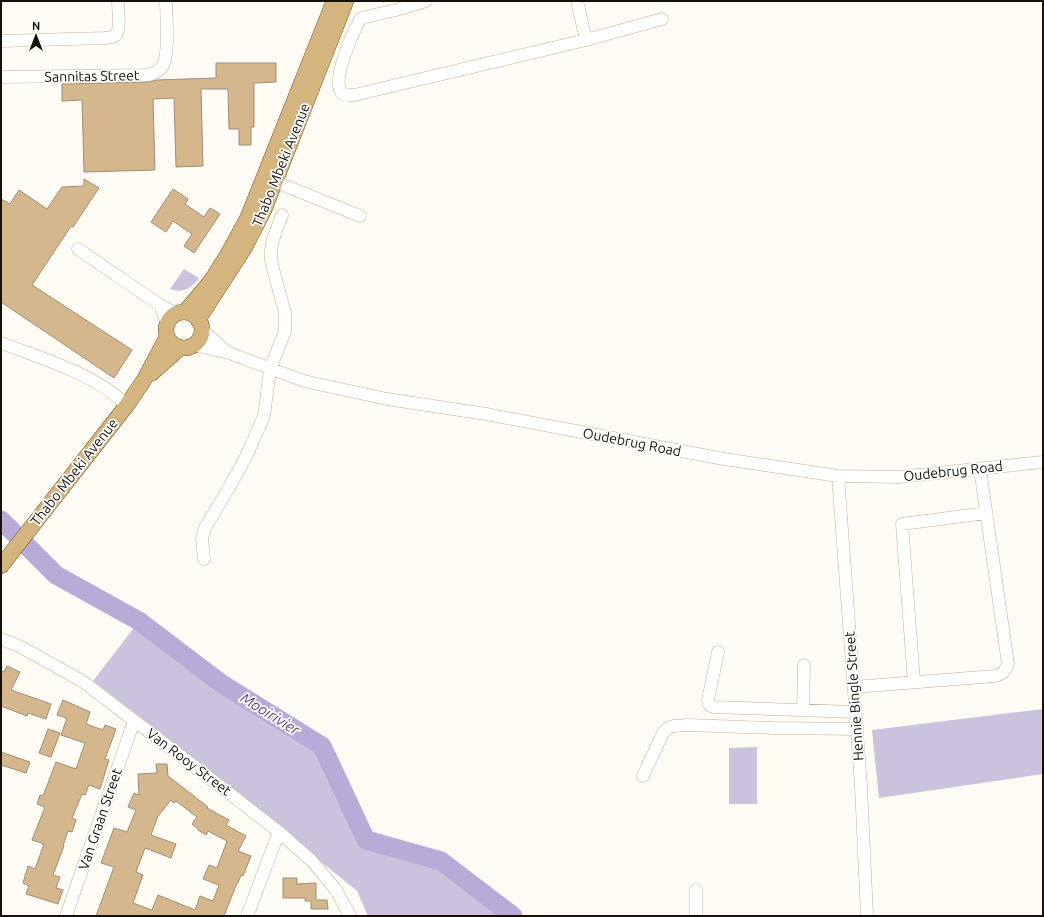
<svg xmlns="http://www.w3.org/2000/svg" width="1044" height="917" font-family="Ubuntu,sans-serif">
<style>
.green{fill:#cbc2de}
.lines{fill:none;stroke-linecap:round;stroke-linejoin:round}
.river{stroke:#b9abd8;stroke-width:19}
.building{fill:#d4b78d;stroke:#a08d73;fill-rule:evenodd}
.minor-casing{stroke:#c5b196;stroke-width:13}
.major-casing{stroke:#7f5a1e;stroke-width:16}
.minor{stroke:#fff;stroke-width:12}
.major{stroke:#d4b47f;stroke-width:15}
.labels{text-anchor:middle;stroke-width:3.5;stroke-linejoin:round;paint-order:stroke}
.street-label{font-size:14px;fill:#171007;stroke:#fff}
.water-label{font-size:15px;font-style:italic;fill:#5c4781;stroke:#fff}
</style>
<rect width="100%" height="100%" fill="#fffbf5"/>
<path class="green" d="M 184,269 L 199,278 C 192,288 182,294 170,289 Z
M 139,621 L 222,684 L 322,746 L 366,840 L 441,861 L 513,916 L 368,916 L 357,891 L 178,746 L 93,681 Z
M 1043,709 L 1043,774 L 879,798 L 872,730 Z
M 757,747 L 757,804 L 729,804 L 729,748 Z"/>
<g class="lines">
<path class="river" d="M 1,520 L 56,575 L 139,621 L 222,684 L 322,746 L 366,840 L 441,861 L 513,916"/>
</g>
<path class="building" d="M 216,63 L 276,63 L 276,82 L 254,83 L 254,127 L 251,127 L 251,145 L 239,145 L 239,129 L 229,129 L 228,89 L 201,89 L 203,166 L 176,167 L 174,98 L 153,99 L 155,170 L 84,172 L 82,100 L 62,101 L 62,84 L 148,82 L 157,80 L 216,78 Z
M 84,179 L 99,188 L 73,227 L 71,226 L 32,285 L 132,350 L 114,378 L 1,302 L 1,199 L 10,204 L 19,190 L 47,209 L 62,187 L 84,186 Z
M 173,189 L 188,199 L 185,204 L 204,217 L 210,208 L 220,214 L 194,253 L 184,246 L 192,234 L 173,221 L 166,232 L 151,222 Z
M 7,666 L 20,672 L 11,690 L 51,704 L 46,719 L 28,713 L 27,716 L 1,706 L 1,671 L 4,672 Z
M 63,700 L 90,712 L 86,724 L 103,730 L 105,725 L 116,729 L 105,759 L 109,760 L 100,789 L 89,785 L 85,795 L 82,794 L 72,818 L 76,820 L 72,832 L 68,831 L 63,846 L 64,846 L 53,875 L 60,877 L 56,888 L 63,890 L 58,904 L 26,894 L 29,886 L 23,883 L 28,866 L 35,869 L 44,844 L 32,840 L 45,807 L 37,804 L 40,795 L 43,796 L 56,762 L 76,769 L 85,743 L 61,735 L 67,718 L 57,715 Z
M 48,729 L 60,733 L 51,757 L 39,753 Z
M 1,752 L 30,762 L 26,773 L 1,765 Z
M 156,764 L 167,764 L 168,776 L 208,807 L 207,808 L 229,820 L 226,825 L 246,836 L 238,851 L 251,856 L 243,876 L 241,875 L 238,883 L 237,883 L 224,916 L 96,916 L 114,867 L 101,863 L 114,828 L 127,832 L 136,810 L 128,807 L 134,793 L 139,795 L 138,774 L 157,773 ZM 171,800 L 174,803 L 176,801 L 197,817 L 192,824 L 198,829 L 198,830 L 206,835 L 208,831 L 227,841 L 217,868 L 209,865 L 203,879 L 219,885 L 213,901 L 200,896 L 195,910 L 158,895 L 152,910 L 133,903 L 143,875 L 136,872 L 145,848 L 171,858 L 176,844 L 151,835 L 158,816 Z
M 283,878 L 297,878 L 297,884 L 316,883 L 316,900 L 327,900 L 328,909 L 311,909 L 311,901 L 305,901 L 305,898 L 283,898 Z"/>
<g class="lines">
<g class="minor-casing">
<path id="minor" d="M 426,1 L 396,10 L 361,18 C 354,30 330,82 342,93 C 345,96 349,95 354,95 L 586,40 L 662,19
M 577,1 L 586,40
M 1,41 L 105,38 C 108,37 112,38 115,36 C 121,33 118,8 118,1
M 1,77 L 148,75 C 153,74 158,72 162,67 C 170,56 166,16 166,1
M 276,182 L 360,216
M 78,249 L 160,305
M 167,324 L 160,305 L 176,314
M 202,330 L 226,351
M 1,343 C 44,359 92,373 127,405
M 194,345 L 229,353 L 304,381 L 387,399 L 486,414 L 724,459 L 838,476 L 899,477 L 1043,462
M 838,476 L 861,786 L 867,916
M 204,559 L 202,538 L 205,528 L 227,491 L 245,459 L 264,416 L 270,369 L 285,331 L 285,313 L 271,261 L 271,250 L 273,239 L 282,215
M 1,639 L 19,646 L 82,681 L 211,779 L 279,832 L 312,861 L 336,890 L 350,916
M 718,652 L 708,700 L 709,704 L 713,707 L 855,712
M 914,682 L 902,524 L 986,513
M 854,687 L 995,676 C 1003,674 1005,671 1008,664 L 980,469
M 803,710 L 804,665
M 643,776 L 663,733 L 668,728 L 673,726 L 688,725 L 774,728 L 857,729
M 696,890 L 696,916
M 66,916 L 134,721
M 247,916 L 279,832"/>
</g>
<g class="major-casing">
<path id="major" d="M 185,312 L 211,281 L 228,254 L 248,217 L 334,1
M166 330a18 18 0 1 1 36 0a18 18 0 1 1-36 0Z
M 198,320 L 245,247 L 264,210 L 346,1
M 152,373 L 180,348
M 1,566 L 127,405 L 144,380 L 167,337"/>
</g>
<use href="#minor" class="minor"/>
<use href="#major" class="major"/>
</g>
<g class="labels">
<g class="street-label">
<text transform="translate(92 76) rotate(-1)" y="5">Sannitas Street</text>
<text transform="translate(281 165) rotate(-68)" y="5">Thabo Mbeki Avenue</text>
<text transform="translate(632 442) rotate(11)" y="5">Oudebrug Road</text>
<text transform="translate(953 471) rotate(-6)" y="5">Oudebrug Road</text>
<text transform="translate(74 472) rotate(-52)" y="5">Thabo Mbeki Avenue</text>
<text transform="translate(854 696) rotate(-94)" y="5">Hennie Bingle Street</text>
<text transform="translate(189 762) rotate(37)" y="5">Van Rooy Street</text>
<text transform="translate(100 819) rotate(-71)" y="5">Van Graan Street</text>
</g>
<g class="water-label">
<text transform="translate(270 714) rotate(32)" y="5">Mooirivier</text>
</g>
</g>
<rect width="1044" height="917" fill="none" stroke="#171007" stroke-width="4"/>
<g transform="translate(36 36)" stroke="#ffffff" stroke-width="3" paint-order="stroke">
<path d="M0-3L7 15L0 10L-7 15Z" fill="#171007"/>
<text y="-6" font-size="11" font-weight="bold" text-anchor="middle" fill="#171007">N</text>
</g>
</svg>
